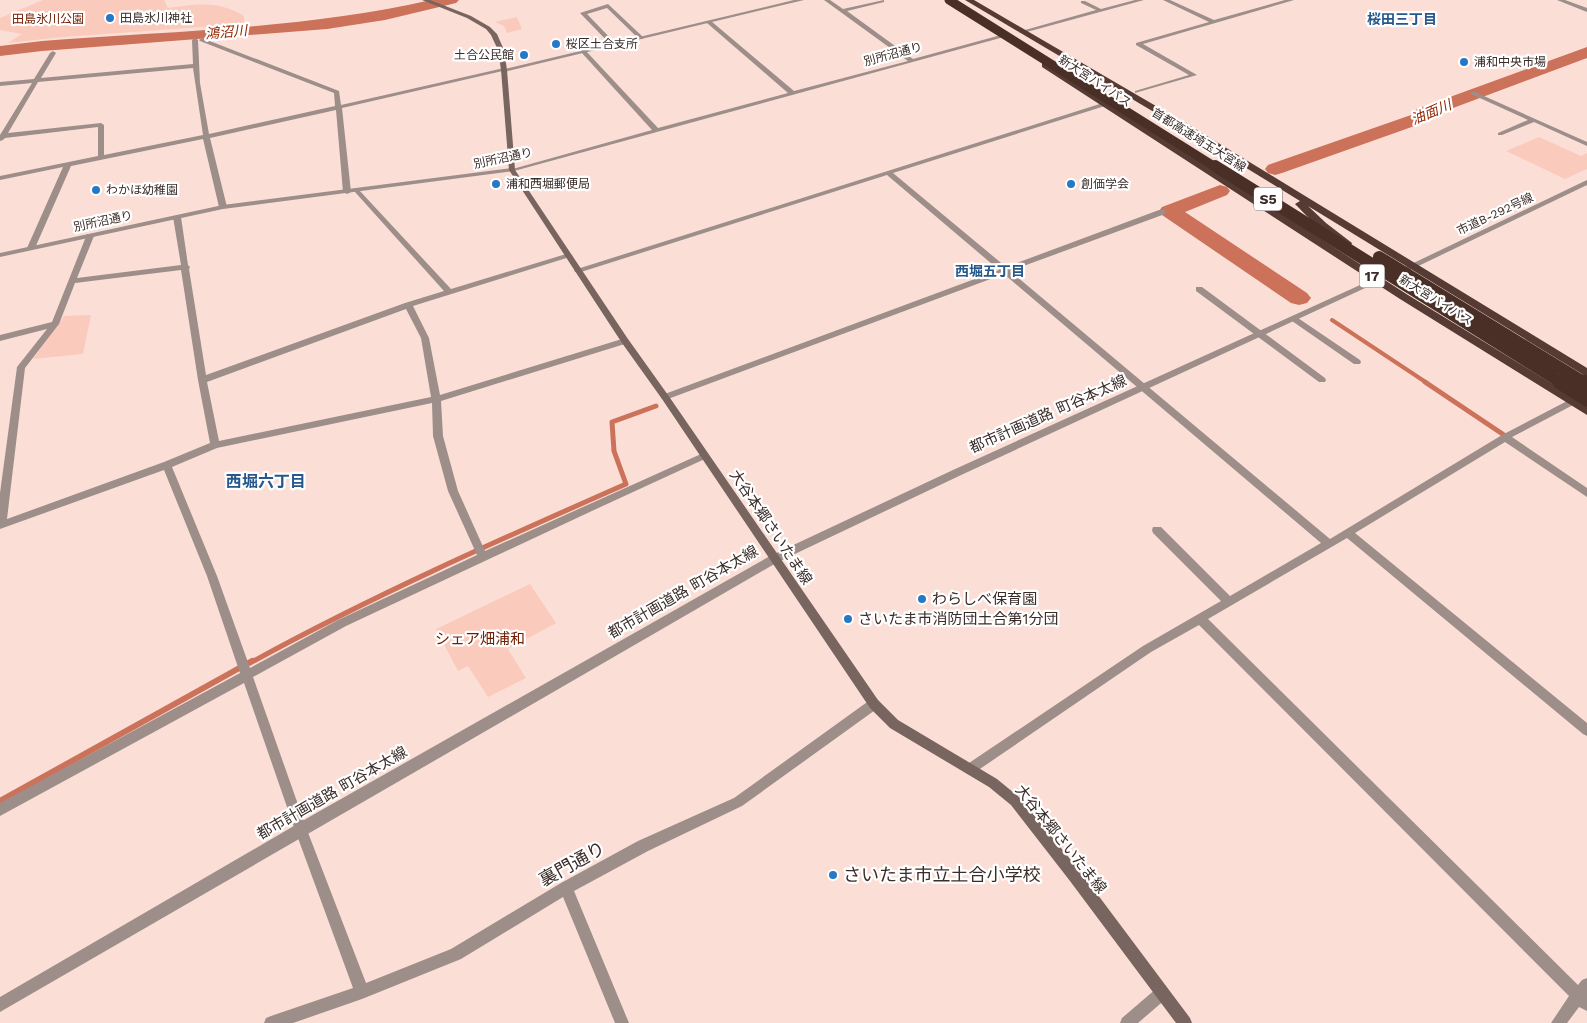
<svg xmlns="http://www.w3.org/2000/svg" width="1587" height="1023" font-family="'Work Sans','Noto Sans JP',sans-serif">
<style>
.green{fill:#facabd}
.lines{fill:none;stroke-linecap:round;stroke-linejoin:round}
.stream-far2{stroke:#cc725a;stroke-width:4}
.stream-far1{stroke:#cc725a;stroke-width:5}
.stream{stroke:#cc725a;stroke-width:6}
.river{fill:#cc725a;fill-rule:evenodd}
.minor{fill:#9d8e8a;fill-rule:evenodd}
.tertiary{fill:#9d8e8a;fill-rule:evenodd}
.secondary{fill:#79655f;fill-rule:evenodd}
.trunk{fill:#553b34;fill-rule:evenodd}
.motorway-bridge-far2{stroke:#4a2f27;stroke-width:9}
.motorway-bridge-far1{stroke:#4a2f27;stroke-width:12}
.motorway-bridge{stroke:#4a2f27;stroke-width:15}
.poi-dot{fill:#2578c6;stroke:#fff;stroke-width:2}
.labels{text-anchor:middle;stroke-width:4.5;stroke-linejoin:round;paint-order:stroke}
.far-poi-label{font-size:12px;fill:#3a2c29;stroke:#fff;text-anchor:start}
.far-park-label{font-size:12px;fill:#712006;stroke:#fff}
.far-street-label{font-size:12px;fill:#3a2c29;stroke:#fff}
.far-neighbourhood-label{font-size:14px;font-weight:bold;fill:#26588b;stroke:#fff}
.far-water-label{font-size:14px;font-style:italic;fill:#922600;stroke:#fff}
.shield{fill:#fff;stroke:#756b69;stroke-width:1}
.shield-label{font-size:14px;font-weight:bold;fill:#3a2c29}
.street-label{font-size:15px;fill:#3a2c29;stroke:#fff}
.poi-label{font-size:15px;fill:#3a2c29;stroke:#fff;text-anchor:start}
.park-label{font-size:15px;fill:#712006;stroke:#fff}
.neighbourhood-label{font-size:16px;font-weight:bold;fill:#26588b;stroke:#fff}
.near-street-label{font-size:18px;fill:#3a2c29;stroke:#fff}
.near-poi-label{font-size:18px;fill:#3a2c29;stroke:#fff;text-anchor:start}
</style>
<rect width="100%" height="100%" fill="#fbdfd7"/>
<path class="green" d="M 43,0 L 164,0 L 168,8 C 197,4 218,0 244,16 L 244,24 L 63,37 L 8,43 L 22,34 L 0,30 L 0,18 Z
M 517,17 L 522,29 L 507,33 L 504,26 L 495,22 Z
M 1539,137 L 1581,156 L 1587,153 L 1587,169 L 1565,179 L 1506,151 Z
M 91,315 L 83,354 L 33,359 L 64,316 Z
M 530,584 L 556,623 L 508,649 L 526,678 L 488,697 L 468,666 L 458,671 L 436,629 Z"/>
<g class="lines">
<path class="stream-far2" d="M 1168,215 L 1172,214
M 1332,320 L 1427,383"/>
<path class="stream-far1" d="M 1425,382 L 1507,437
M 250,663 C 372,596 499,540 626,484 L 614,451 L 612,422 L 656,406"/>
<path class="stream" d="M 0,801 L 252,661"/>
<path class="river" d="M 431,0 L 459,0 L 456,3 L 385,20 L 327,29 L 42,51 L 0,56 L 0,46 L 42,41 C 171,31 304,29 431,0 Z
M 1587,47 L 1587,58 L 1429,117 L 1423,123 L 1282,173 L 1275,175 L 1268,173 L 1265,169 L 1268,165 L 1411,115 L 1417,109 Z
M 1220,185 L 1227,187 L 1230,191 L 1227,195 L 1185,212 L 1307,293 L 1311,298 L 1307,303 L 1299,305 L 1291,303 L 1162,215 L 1159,211 L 1162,207 Z"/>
<path class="minor" d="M 824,0 L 830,0 L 843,9 L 884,0 L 884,2 L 847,11 L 913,59 L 1001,35 L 1004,37 L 514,171 L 509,170 L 652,130 L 581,52 L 581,50 L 585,50 L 658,128 L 788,93 L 707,23 L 707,21 L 711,21 L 794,91 L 908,61 Z
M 1135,0 L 1144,0 L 1023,33 L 1018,32 L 1096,10 L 1081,3 L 1081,1 L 1085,1 L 1101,9 Z
M 1163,0 L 1170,0 L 1214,20 L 1285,0 L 1294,0 L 1143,44 L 1197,75 L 1135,93 L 1135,91 L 1189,75 L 1136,45 L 1136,43 L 1209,22 Z
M 1557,0 L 1565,0 L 1587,8 L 1587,12 Z
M 608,4 L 643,37 L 643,39 L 639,39 L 607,8 L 587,14 L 616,44 L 611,45 L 580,13 Z
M 195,38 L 198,40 L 200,83 L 209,134 L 335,106 L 334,93 L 200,41 L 199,40 L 202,38 L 339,91 L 341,105 L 504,68 L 507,70 L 342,108 L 351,192 L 347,194 L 343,192 L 336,110 L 210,138 L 227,207 L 223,209 L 219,207 L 203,139 L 71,166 L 35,248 L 31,250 L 28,250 L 27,248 L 63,167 L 0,180 L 0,176 L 98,156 L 98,127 L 5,138 L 3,140 L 0,141 L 0,135 L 32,83 L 0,86 L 0,82 L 34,79 L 50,53 L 53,51 L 56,53 L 41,78 L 193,64 L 192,40 ZM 193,68 L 203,135 L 104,155 L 104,125 L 101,123 L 8,133 L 38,82 Z
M 1471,92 L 1475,92 L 1587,142 L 1587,146 L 1534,122 L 1502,135 L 1498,135 L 1498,133 L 1528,120 L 1471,94 Z
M 1106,102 L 1108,103 L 1108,105 L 893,173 L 1006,267 L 1159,210 L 1165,210 L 1165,214 L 1010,271 L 1330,539 L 1502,435 L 1569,400 L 1572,399 L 1576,402 L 1575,404 L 1512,437 L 1587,488 L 1587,497 L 1505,442 L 1355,533 L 1587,723 L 1587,736 L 1583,734 L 1347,538 L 1208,619 L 1578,985 L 1582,980 L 1587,978 L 1587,1011 L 1579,1007 L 1567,1023 L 1551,1023 L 1569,996 L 1199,625 L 1151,652 L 974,773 L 970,775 L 966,773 L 964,769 L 966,765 L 1143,646 L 1221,601 L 1153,533 L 1152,530 L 1153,527 L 1161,527 L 1230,596 L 1321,543 L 1004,274 L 668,399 L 662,399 L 661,397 L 662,395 L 999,270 L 887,175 L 581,272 L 575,272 L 574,270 Z
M 355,190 L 359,190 L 451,289 L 566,254 L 569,254 L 573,256 L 413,306 L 429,338 L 440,395 L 622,339 L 625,338 L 629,341 L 628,343 L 441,401 L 443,436 L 458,491 L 485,551 L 701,454 L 707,454 L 709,456 L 707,458 L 594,510 L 346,626 L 253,677 L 307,830 L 366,983 L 451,949 L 561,883 L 638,841 L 734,798 L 870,700 L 874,699 L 878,700 L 880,704 L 878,708 L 742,806 L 648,851 L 574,891 L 629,1023 L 615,1023 L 563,897 L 461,959 L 362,999 L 293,1023 L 264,1023 L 266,1018 L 271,1016 L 353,988 L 295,830 L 244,683 L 0,816 L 0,803 L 240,673 L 207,576 L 164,470 L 0,529 L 0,493 L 17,367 L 47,329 L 0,341 L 0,335 L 52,322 L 87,234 L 90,234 L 94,236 L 77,278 L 181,265 L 173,217 L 177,215 L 181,217 L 188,265 L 190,267 L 189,269 L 206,375 L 405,303 L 444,291 L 355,192 ZM 181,270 L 198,380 L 210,443 L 164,462 L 7,519 L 25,368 L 59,324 L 75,283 ZM 406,309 L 421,338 L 431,397 L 219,441 L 207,382 ZM 432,403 L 433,436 L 448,491 L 477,555 L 338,620 L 250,668 L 217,576 L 172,467 L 217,448 Z
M 1196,287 L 1202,287 L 1325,378 L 1326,380 L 1325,382 L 1319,382 L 1196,291 Z
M 1295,316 L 1360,360 L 1361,362 L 1360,364 L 1354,364 L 1292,321 L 1292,317 Z
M 1162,986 L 1167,988 L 1169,993 L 1167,998 L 1138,1023 L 1120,1023 L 1122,1018 L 1157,988 Z"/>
<path class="tertiary" d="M 794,0 L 804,0 L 504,72 L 501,70 Z
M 512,168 L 514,169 L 514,171 L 223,209 L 0,257 L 0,253 L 223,205 Z
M 1587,180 L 1587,185 L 1408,271 L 1405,271 L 1401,269 Z
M 1382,275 L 1385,275 L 1389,277 L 959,476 L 778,562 L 0,1012 L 0,997 L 311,816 L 770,556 L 953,470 Z"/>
<path class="secondary" d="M 422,0 L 430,0 L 471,16 L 490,27 L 497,34 L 504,50 L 507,70 L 515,170 L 628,339 L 668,395 L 878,700 L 898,720 L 997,779 L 1019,797 L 1080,871 L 1190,1018 L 1192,1023 L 1176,1023 L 1070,881 L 1011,805 L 989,787 L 890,728 L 870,708 L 662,399 L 622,343 L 509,170 L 501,70 L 498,50 L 491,35 L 486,29 L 467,18 Z"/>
<path class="trunk" d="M 965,0 L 974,0 L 1192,127 L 1587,368 L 1587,377 L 1308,206 L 1326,223 L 1352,243 L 1351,245 C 1337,248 1307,216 1297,206 L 1295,204 L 1300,201 L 1186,131 Z
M 1042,63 L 1048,63 L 1408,295 L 1587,405 L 1587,415 L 1400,299 L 1042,67 Z"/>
<path class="motorway-bridge-far2" d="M 949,0 L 1217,168"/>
<path class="motorway-bridge-far1" d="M 1215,166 L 1562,383
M 1379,257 L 1585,383"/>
<path class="motorway-bridge" d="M 1560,382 L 1587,399
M 1583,382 L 1587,385"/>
</g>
<g class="poi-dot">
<circle cx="110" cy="18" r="5"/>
<circle cx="556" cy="44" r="5"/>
<circle cx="524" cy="55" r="5"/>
<circle cx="1464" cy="62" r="5"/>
<circle cx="496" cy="184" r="5"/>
<circle cx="1071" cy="184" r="5"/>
<circle cx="96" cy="190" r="5"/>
<circle cx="922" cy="599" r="5"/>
<circle cx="848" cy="619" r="5"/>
<circle cx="833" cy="875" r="5"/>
</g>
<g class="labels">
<g class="far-poi-label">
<text x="120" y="22">田島氷川神社</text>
<text x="566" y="48">桜区土合支所</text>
<text x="514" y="59" text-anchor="end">土合公民館</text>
<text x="1474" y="66">浦和中央市場</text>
<text x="506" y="188">浦和西堀郵便局</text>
<text x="1081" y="188">創価学会</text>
<text x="106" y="194">わかほ幼稚園</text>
</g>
<g class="far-park-label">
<text x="48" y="23">田島氷川公園</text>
</g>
<g class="far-street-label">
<text transform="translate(893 54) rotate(-15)" y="4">別所沼通り</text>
<text transform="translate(1095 81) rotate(33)" y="4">新大宮バイパス</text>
<text transform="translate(1199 140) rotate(32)" y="4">首都高速埼玉大宮線</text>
<text transform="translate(503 158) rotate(-12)" y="4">別所沼通り</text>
<text transform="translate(1495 214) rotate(-25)" y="4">市道B-292号線</text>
<text transform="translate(103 221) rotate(-12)" y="4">別所沼通り</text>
<text transform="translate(1436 300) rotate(32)" y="4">新大宮バイパス</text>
</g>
<g class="far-neighbourhood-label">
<text x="1402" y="24">桜田三丁目</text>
<text x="990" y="276">西堀五丁目</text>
</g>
<g class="far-water-label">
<text transform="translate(226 32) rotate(-5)" y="5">鴻沼川</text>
<text transform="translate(1431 112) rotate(-23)" y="5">油面川</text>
</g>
<g class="shield">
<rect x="1254" y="187.5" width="28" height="23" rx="4"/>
<rect x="1359.5" y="264.5" width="25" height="23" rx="4"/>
</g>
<g class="shield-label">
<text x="1268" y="204">S5</text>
<text x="1372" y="281">17</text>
</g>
<g class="street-label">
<text transform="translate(1048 414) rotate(-24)" y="5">都市計画道路 町谷本太線</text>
<text transform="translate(771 527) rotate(56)" y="5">大谷本郷さいたま線</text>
<text transform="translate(683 592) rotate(-30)" y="5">都市計画道路 町谷本太線</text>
<text transform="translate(332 793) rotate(-30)" y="5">都市計画道路 町谷本太線</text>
<text transform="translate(1061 839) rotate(51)" y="5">大谷本郷さいたま線</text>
</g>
<g class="poi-label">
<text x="932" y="604">わらしべ保育園</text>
<text x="858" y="624">さいたま市消防団土合第1分団</text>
</g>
<g class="park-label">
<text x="480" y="644">シェア畑浦和</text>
</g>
<g class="neighbourhood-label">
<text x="266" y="487">西堀六丁目</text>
</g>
<g class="near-street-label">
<text transform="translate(572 864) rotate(-29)" y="6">裏門通り</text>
</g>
<g class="near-poi-label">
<text x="843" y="881">さいたま市立土合小学校</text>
</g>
</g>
</svg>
